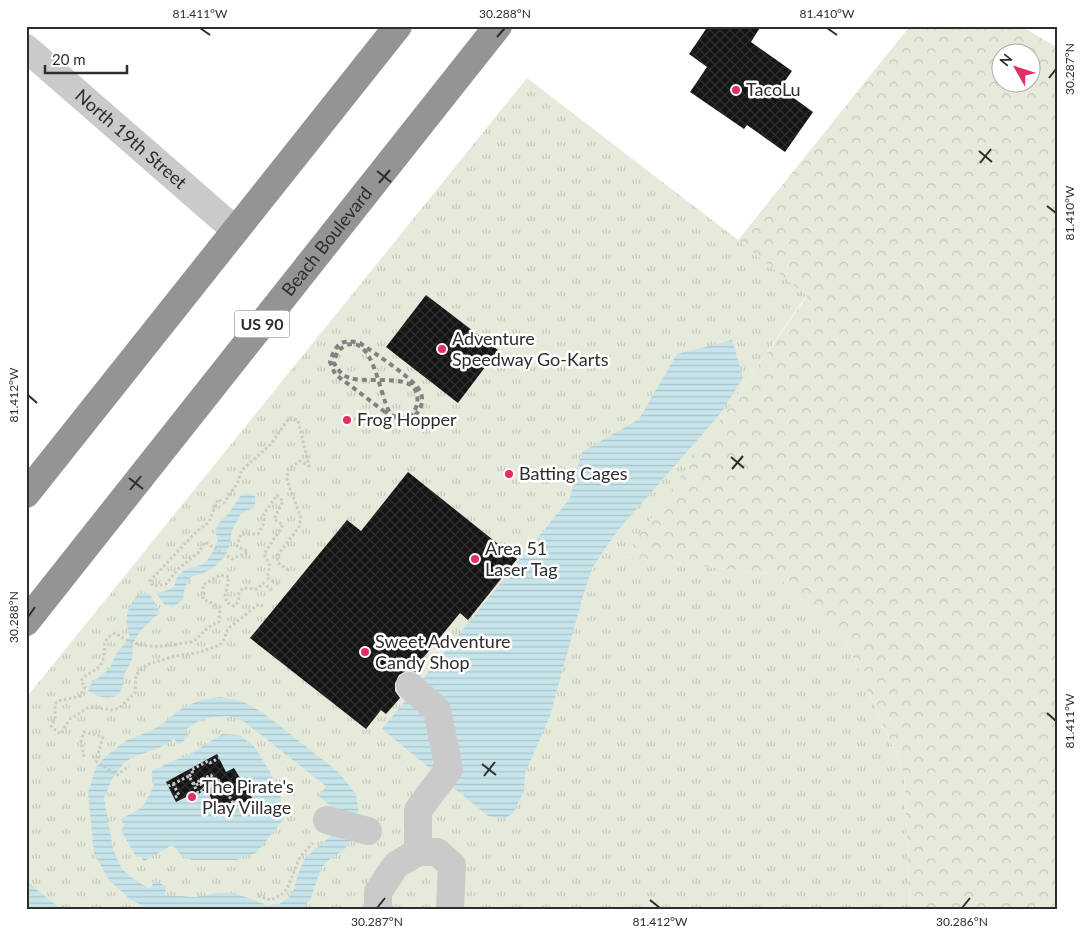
<svg xmlns="http://www.w3.org/2000/svg" width="1084" height="935" font-family="Lato,sans-serif">
<style>
.grass{fill:url(#grass-tufts)}
.forest{fill:url(#forest-crowns);fill-rule:evenodd}
.water{fill:url(#water-rules);fill-rule:evenodd}
.building{fill:url(#building-cross-hatch)}
.lines{fill:none;stroke-linecap:round;stroke-linejoin:round}
.path{stroke:#cacaca;stroke-width:3;stroke-dasharray:2.5 2.5;stroke-linecap:butt}
.minor{stroke:#cacaca;stroke-width:28}
.highway{stroke:#949494;stroke-width:28}
.rail{stroke:#828282;stroke-width:4;stroke-dasharray:5 4;stroke-linecap:butt}
.ticks{fill:none;stroke:#2d2d2d;stroke-width:2}
.poi-dot{fill:#e32f61;stroke:#fff;stroke-width:2}
.labels{text-anchor:middle;stroke-width:5;stroke-linejoin:round;paint-order:stroke}
.shield{fill:#fff;stroke:#6c6c6c;stroke-width:1}
.shield-label{font-size:16px;font-weight:bold;fill:#2d2d2d}
.poi-label{font-size:18px;fill:#2d2d2d;stroke:#fff;text-anchor:start}
.street-label{font-size:18px;fill:#2d2d2d;stroke:#fff}
.neatline{fill:none;stroke:#2d2d2d;stroke-width:2}
.ticks-label{font-size:12px;text-anchor:middle;fill:#2d2d2d}
</style>
<defs>
<pattern id="grass-tufts" width="24" height="20" patternUnits="userSpaceOnUse" patternTransform="scale(1.25)"><rect width="24" height="20" fill="#e6eada"/><path d="M3 7l-1-3M5 7V3M7 7l1-3M15 17l-1-3M17 17v-4M19 17l1-3" fill="none" stroke="#c6c9bb"/></pattern>
<pattern id="forest-crowns" width="20" height="18" patternUnits="userSpaceOnUse" patternTransform="scale(1.25)"><rect width="20" height="18" fill="#e6eada"/><path d="M2 6a3 3 0 1 1 6 0M12 15a3 3 0 1 1 6 0" fill="none" stroke="#c6c9bb"/></pattern>
<pattern id="water-rules" width="6" height="5" patternUnits="userSpaceOnUse" patternTransform="scale(1.25)"><rect width="6" height="5" fill="#c6e4ea"/><path d="M0 2.5h6" fill="none" stroke="#aac4c9"/></pattern>
<pattern id="building-cross-hatch" width="8" height="8" patternUnits="userSpaceOnUse" patternTransform="scale(1.25)"><rect width="8" height="8" fill="#141414"/><path d="M0 0l8 8M0 8l8-8" fill="none" stroke="#2e2e2e"/></pattern>
</defs>
<rect width="100%" height="100%" fill="#fff"/>
<path class="grass" d="M 527,78 L 738,240 L 807,295 L 625,557 L 776,575 L 846,642 L 904,772 L 910,909 L 26,909 L 26,698 Z"/>
<path class="forest" d="M 910,26 L 1021,26 L 1058,48 L 1058,909 L 910,909 L 904,772 L 846,642 L 776,575 L 624,557 L 807,296 L 738,240 ZM 1002,52 L 1032,52 L 1032,82 L 1002,82 Z"/>
<path class="water" d="M 732,340 L 743,378 L 720,414 L 618,530 L 592,568 L 582,599 L 550,716 L 525,773 L 524,791 L 513,813 L 504,819 L 488,816 L 382,729 L 570,498 L 582,452 L 639,419 L 677,354 Z
M 248,493 L 255,496 L 255,507 L 240,514 C 238,521 234,525 232,531 C 230,535 231,539 230,543 C 224,564 210,572 191,577 L 184,589 L 183,600 L 173,607 L 165,605 L 156,593 C 185,588 168,581 184,571 C 190,567 197,567 203,564 C 211,559 214,548 218,540 L 215,531 L 220,522 L 229,513 L 241,495 Z
M 143,593 L 150,594 L 160,613 C 151,620 141,629 135,639 C 132,646 133,651 132,658 C 130,665 126,669 124,676 C 123,680 123,684 122,688 C 117,702 98,698 88,691 L 90,685 L 110,668 L 116,654 L 130,637 C 124,618 126,612 136,596 Z
M 220,697 L 241,701 L 262,712 L 337,771 L 346,781 L 356,795 L 359,815 L 353,837 L 345,849 L 330,859 L 321,868 L 310,900 L 302,909 L 150,909 L 131,900 L 109,880 L 94,853 L 88,793 L 96,767 L 107,755 L 127,740 L 151,731 L 169,719 L 184,707 L 201,700 ZM 228,716 L 243,721 L 326,786 L 319,796 L 337,811 L 332,835 L 305,858 L 298,874 L 294,889 L 288,898 L 279,904 L 267,905 L 234,893 L 216,893 L 195,897 L 165,895 L 166,886 L 154,881 L 150,889 L 132,878 L 121,868 L 113,849 L 104,798 L 112,779 L 123,764 L 131,758 L 161,747 L 174,739 L 179,745 L 189,736 L 184,731 C 199,718 209,717 228,716 Z
M 222,734 L 239,735 L 254,746 L 270,772 L 280,795 L 283,820 L 256,853 L 236,860 L 192,860 L 183,857 L 172,845 L 144,861 L 140,856 L 136,857 L 121,830 L 124,826 L 121,819 L 143,807 L 154,786 L 151,775 L 153,770 L 194,752 Z
M 26,881 L 61,909 L 26,909 Z"/>
<path class="building" d="M 708,26 L 761,26 L 751,42 L 792,71 L 780,88 L 813,112 L 785,152 L 747,125 L 744,129 L 690,92 L 707,67 L 689,54 Z
M 426,295 L 498,350 L 458,403 L 386,347 Z
M 408,472 L 517,559 L 468,620 L 460,613 L 414,669 L 419,674 L 413,671 L 406,671 L 399,675 L 395,683 L 395,691 L 400,698 L 386,714 L 381,710 L 366,729 L 250,638 L 347,520 L 361,531 Z
M 217,754 L 226,772 L 234,768 L 252,798 L 219,816 L 207,789 L 191,798 L 190,795 L 176,802 L 166,782 Z"/>
<g class="lines">
<path class="path" d="M 278,584 L 267,578 L 270,566 L 264,554 L 283,525 L 274,519 L 283,501 L 277,495 L 264,514 L 264,523 L 258,534 L 241,534 L 237,546 L 248,552 L 232,559 L 205,542 L 199,552 L 178,569 L 166,584 L 153,586 L 150,581 L 196,532 L 209,522 L 218,499 L 224,503 L 238,482 L 241,471 L 271,444 L 289,418 L 298,420 L 309,466 L 300,461 L 288,469 L 287,480 L 301,518 L 299,527 L 277,556 L 278,563 L 288,570
M 263,606 L 259,604 L 230,627 L 226,632 L 225,638 L 220,645 L 197,653 L 175,656 L 146,665 L 136,675 L 135,693 L 119,708 L 113,710 L 89,707 L 70,719 L 60,734 L 51,726 L 55,719 L 55,704 L 58,701 L 81,696 L 85,687 L 81,681 C 87,671 100,672 103,659 C 107,646 99,642 115,633 C 136,648 155,648 179,644 C 183,643 187,643 191,642 C 202,637 204,627 219,622 L 220,607 L 203,599 L 203,585 L 220,575 L 229,577 L 225,596 L 227,603 L 234,606 L 238,602 L 239,593 L 243,588 L 257,589 L 263,583 L 273,591
M 84,757 L 81,741 L 84,732 L 103,737 L 96,761 L 97,762 L 117,775 L 129,766
M 189,776 L 193,773 L 191,770 L 208,761 L 210,763 L 219,758
M 173,784 L 189,776 L 198,793 L 220,780
M 193,784 L 211,775 L 215,782 L 214,783
M 196,785 L 200,783 L 204,789
M 168,786 L 173,784 L 179,795 L 174,798
M 227,792 L 239,814
M 217,812 L 239,800 L 241,804
M 258,896 L 271,900 L 281,895 L 287,889 L 300,857 L 313,843"/>
<g class="minor">
<path id="s1" d="M 26,48 L 235,230"/>
<path d="M 410,686 L 437,710 L 449,769 L 418,810 L 418,852"/>
<path d="M 327,820 L 368,831"/>
<path d="M 378,909 L 378,892 L 396,865 L 418,852 L 437,852 L 452,865 L 450,909"/>
</g>
<g class="highway">
<path d="M 26,494 L 398,26"/>
<path id="s2" d="M 26,622 L 498,26"/>
</g>
<path class="rail" d="M 385,412 L 335,374 L 330,362 C 335,345 341,338 360,343 C 374,353 413,378 420,391 C 424,399 422,407 417,413 C 411,420 405,421 396,420 C 394,417 390,414 389,411 C 380,396 373,335 347,345 C 338,349 336,354 334,363 C 337,369 342,376 350,378 C 365,383 404,375 414,388 C 422,399 416,420 399,418 C 395,417 389,414 385,412"/>
</g>
<path class="ticks" d="M 200,28 L 210,35M 827,28 L 837,35M 497,37 L 505,28M 1049,78 L 1056,69M 979,151 L 992,162M 980,163 L 991,149M 377,171 L 391,182M 379,183 L 390,170M 1047,206 L 1056,213M 28,395 L 37,403M 731,457 L 744,468M 732,469 L 743,456M 129,478 L 143,489M 130,490 L 141,476M 28,617 L 35,607M 1047,713 L 1056,721M 482,764 L 496,775M 484,776 L 495,762M 650,900 L 660,908M 377,908 L 385,898M 962,908 L 970,898"/>
<g class="poi-dot">
<circle cx="736" cy="90" r="5"/>
<circle cx="442" cy="349" r="5"/>
<circle cx="347" cy="420" r="5"/>
<circle cx="509" cy="474" r="5"/>
<circle cx="475" cy="559" r="5"/>
<circle cx="365" cy="652" r="5"/>
<circle cx="192" cy="797" r="5"/>
</g>
<g class="labels">
<rect class="shield" x="234.5" y="310.5" width="55" height="27" rx="4"/>
<g class="shield-label">
<text x="262" y="330">US 90</text>
</g>
<g class="poi-label">
<text x="746" y="96">TacoLu</text>
<text x="452" y="345">Adventure<tspan x="452" dy="21">Speedway Go-Karts</tspan></text>
<text x="357" y="426">Frog Hopper</text>
<text x="519" y="480">Batting Cages</text>
<text x="485" y="555">Area 51<tspan x="485" dy="21">Laser Tag</tspan></text>
<text x="375" y="648">Sweet Adventure<tspan x="375" dy="21">Candy Shop</tspan></text>
<text x="202" y="793">The Pirate's<tspan x="202" dy="21">Play Village</tspan></text>
</g>
<g class="street-label">
<text dy="6" stroke="none"><textPath href="#s1" startOffset="139">North 19th Street</textPath></text>
<text dy="6" stroke="none"><textPath href="#s2" startOffset="485">Beach Boulevard</textPath></text>
</g>
</g>
<rect width="1084" height="935" fill="none" stroke="#ffffff" stroke-width="55"/>
<g transform="translate(1016 68) rotate(309)"><circle r="24" fill="#ffffff" stroke="#ababab"/>
<path d="M0-4L9 19L0 12L-9 19Z" fill="#e32f61"/>
<text y="-8" font-size="14" font-weight="bold" text-anchor="middle" fill="#2d2d2d">N</text>
</g>
<path d="M45 65v8h82v-8" fill="none" stroke="#2d2d2d" stroke-width="2.5"/>
<text x="52" y="65" font-size="15" fill="#2d2d2d" stroke="#ffffff" stroke-width="4" paint-order="stroke">20 m</text>
<rect x="28" y="28" width="1028" height="880" class="neatline"/>
<g class="ticks-label">
<text x="200" y="18">81.411°W</text>
<text x="505" y="18">30.288°N</text>
<text x="827" y="18">81.410°W</text>
<text transform="translate(1070 69) rotate(-90)" y="4">30.287°N</text>
<text transform="translate(1070 213) rotate(-90)" y="4">81.410°W</text>
<text transform="translate(14 395) rotate(-90)" y="4">81.412°W</text>
<text transform="translate(14 617) rotate(-90)" y="4">30.288°N</text>
<text transform="translate(1070 721) rotate(-90)" y="4">81.411°W</text>
<text x="377" y="926">30.287°N</text>
<text x="660" y="926">81.412°W</text>
<text x="962" y="926">30.286°N</text>
</g>
</svg>
